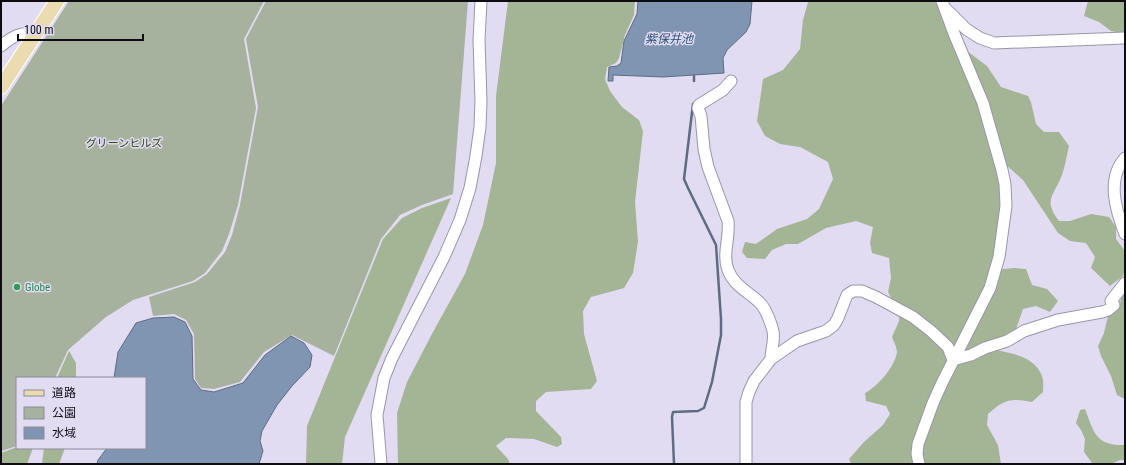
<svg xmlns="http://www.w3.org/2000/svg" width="1126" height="465" font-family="'Roboto Condensed','Noto Sans JP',sans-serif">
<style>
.green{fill:#a7b29e}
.forest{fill:#a4b596}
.water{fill:#7f95b1;stroke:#5d6c82}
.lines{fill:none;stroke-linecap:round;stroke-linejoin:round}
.stream{stroke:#5d6c82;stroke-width:2.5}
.minor-casing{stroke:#9995a9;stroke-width:13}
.major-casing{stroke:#fff;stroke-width:16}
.minor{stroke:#fff;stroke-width:11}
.major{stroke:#eadbb0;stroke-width:14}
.leisure-dot{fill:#2e9e5b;stroke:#e1dcf2;stroke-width:1.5}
.labels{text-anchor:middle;stroke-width:3;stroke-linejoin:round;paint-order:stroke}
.park-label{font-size:11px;fill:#2a4110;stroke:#e1dcf2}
.leisure-label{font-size:11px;fill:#27864d;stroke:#e1dcf2;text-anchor:start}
.water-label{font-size:12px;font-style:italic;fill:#2b4d75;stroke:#e1dcf2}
</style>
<rect width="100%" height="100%" fill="#e1dcf2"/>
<path class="green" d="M 69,1 L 264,1 L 244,39 L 256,108 L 238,205 L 229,234 L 222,251 L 205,273 L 193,281 L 133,300 L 106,317 L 68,350 L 55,378 L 17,378 L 17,446 L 1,451 L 1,106 Z
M 266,1 L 468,1 L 453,194 L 422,205 L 400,215 L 381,239 L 334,356 L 292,335 L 264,352 L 240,382 L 214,389 L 201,388 L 195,379 L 194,334 L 186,320 L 174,314 L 153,316 L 149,297 L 195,282 L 207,274 L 225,252 L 232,235 L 240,205 L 258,107 L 246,39 Z"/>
<path class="forest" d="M 508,1 L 635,1 L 634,15 L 625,35 L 619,58 L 616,63 L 607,67 L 605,79 L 610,91 L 622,107 L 639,120 L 643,131 L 635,202 L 638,242 L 633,273 L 624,288 L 591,297 L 583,311 L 584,334 L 597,381 L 591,389 L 546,392 L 536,401 L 536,411 L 561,437 L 562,444 L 557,447 L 534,439 L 506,438 L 496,446 L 508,459 L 510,464 L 398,464 L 397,413 L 407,382 L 433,332 L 465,274 L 483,225 L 496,163 L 496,96 Z
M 810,1 L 945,1 L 952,42 L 967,51 L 987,66 L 1001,87 L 1028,96 L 1031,102 L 1036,124 L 1044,132 L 1059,132 L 1069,146 C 1067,155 1065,166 1062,175 C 1055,195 1042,199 1059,221 L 1070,221 L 1091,214 L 1109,217 L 1116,227 L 1116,239 L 1125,251 L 1125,270 L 1123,276 L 1110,286 L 1091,268 L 1095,257 L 1086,243 L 1070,241 L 1058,233 L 1023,180 L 1006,165 L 997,173 L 1002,202 L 994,270 L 1014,268 L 1026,269 L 1032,285 L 1047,289 L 1058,301 L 1050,312 L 1036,306 L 1023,309 L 1016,329 L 1002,337 L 990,340 L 997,350 C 1014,354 1035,357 1042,376 C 1044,381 1043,387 1043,392 L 1032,402 C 1010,398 1005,399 988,414 L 987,425 L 998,445 L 1001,464 L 851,464 L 849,459 L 864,442 L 883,425 L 890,414 L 886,406 L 866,401 L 865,393 C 877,387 895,367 897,352 C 897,348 894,342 892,337 L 899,321 L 900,309 L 894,303 L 888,292 L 891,278 L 889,258 L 872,253 L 870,243 L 873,227 L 856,221 L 826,228 L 798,244 L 786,244 L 772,250 L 765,259 L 747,258 L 742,252 L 745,242 L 756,244 L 777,229 L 807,219 L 819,209 L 833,179 L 828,162 L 800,147 L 780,144 L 765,136 L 757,121 L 763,79 L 783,70 L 800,49 L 803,20 L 808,2 Z
M 1088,1 L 1125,1 L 1125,38 L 1121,33 L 1111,31 L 1099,22 L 1084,16 Z
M 451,198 L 345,437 L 342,464 L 306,464 L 307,426 L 383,239 L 402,218 L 422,208 Z
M 1125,292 L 1125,399 L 1117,395 L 1111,376 L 1101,356 L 1098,346 L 1104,333 L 1108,316 L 1120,304 L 1121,298 Z
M 69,351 L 76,363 L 76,378 L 57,378 Z
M 1085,409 C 1094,432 1095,446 1125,445 L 1125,460 L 1120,460 L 1111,464 L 1092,463 L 1084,452 L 1085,439 L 1081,430 L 1076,423 L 1080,410 Z
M 17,447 L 17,448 L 33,448 L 27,464 L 1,464 L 1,453 Z
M 44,448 L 65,448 L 59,464 L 42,464 Z"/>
<path class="water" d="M 638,1 L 752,1 L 750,24 L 746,32 L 727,50 L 723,58 L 724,73 L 663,77 L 613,75 L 613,81 L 608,81 L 609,67 L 617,66 L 621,63 L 624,41 L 637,14 Z
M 174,317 L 185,322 L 192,336 L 193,379 L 201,390 L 214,392 L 243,383 L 265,355 L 291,336 L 304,343 L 312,355 L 310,367 L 292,386 L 277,405 L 262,431 L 260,441 L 263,451 L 259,464 L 97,464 L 98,460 L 107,448 L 145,448 L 145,378 L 114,378 L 118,352 L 136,323 L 153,318 Z"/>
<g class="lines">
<path class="stream" d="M 694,76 L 694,81
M 674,464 L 672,417 L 673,412 L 698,411 L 704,408 L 712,382 L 721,335 L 721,319 L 716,245 L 688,188 L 684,179 L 693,104"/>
<g class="minor-casing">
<path id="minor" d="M 946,9 L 966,29 L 980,38 L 994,43 L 1125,38
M 1,46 C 13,36 20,32 35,34
M 731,81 L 723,90 L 699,105 L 698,108 L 701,116 L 704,149 L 708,167 L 728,221 C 730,238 722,254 728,270 C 734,286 749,292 760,303 C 766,309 771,323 773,331 C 775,341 771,349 771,359
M 1125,158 C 1106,179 1116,211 1125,234
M 1111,301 L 1125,283
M 953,360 L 971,355 L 985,348 L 1007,341 L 1024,331 L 1058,320 L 1102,312 L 1108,310 L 1114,305
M 381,464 L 377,415 L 384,378 L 392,358 L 444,257 L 460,220 L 470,188 L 476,156 L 480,127 L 481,101 L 479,40 L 481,1
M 746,464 L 746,402 L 749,392 L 754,381 L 771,359 L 797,341 L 826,331 L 834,325 L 838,318 L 847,295 L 853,291 L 862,291 L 876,297 L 913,317 L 931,331 L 948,347 L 953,360
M 919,464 L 917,454 L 918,444 L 933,403 L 942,383 L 990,288 L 999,257 L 1006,206 L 1005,184 L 1002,170 L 983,103 L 955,36 L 942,1"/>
</g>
<g class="major-casing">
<path id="major" d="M 1,87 L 57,1"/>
</g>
<use href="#minor" class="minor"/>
<use href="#major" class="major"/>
</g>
<circle class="leisure-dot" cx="17" cy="287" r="4"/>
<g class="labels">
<g class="park-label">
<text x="124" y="147">グリーンヒルズ</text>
</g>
<g class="leisure-label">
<text x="25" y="291">Globe</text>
</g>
<g class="water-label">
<text x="669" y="43">紫保井池</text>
</g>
</g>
<rect width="1126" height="465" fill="none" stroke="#0e0c13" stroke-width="4"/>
<rect x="16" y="377" width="130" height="72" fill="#e1dcf2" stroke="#8d8999"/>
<rect x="24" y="390" width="20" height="6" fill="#eadbb0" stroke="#8d8999"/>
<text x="52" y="397" font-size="12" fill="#0e0c13">道路</text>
<rect x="24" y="407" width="20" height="12" fill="#a7b29e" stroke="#8d8999"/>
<text x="52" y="417" font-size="12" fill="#0e0c13">公園</text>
<rect x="24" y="427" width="20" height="12" fill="#7f95b1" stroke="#8d8999"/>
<text x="52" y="437" font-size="12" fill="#0e0c13">水域</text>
<path d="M18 34v6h125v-6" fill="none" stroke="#0e0c13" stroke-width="2"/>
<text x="24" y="34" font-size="12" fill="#0e0c13" stroke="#e1dcf2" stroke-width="3" paint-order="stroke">100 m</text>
</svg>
